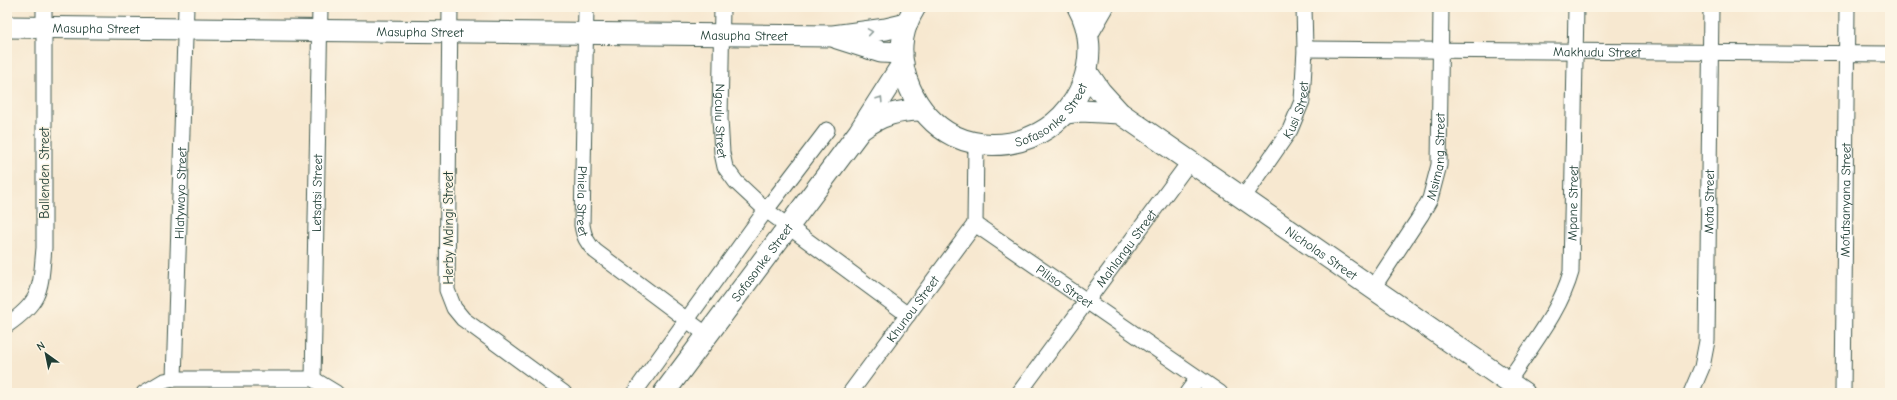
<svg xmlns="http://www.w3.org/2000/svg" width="1897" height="400" font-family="'Comic Neue',sans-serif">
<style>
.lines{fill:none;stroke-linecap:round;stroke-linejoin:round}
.street-casing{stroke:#3f574b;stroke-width:17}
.secondary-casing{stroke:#3f574b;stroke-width:23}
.street{stroke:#fff;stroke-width:15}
.secondary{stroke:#fff;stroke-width:21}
.oneway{stroke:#8f9e9a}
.labels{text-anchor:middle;stroke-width:3;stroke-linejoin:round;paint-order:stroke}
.street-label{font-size:13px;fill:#1f3d34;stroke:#fcf5e5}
</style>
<rect width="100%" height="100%" fill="#fcf5e5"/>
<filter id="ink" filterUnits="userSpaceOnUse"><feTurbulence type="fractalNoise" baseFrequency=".025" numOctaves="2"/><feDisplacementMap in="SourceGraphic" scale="8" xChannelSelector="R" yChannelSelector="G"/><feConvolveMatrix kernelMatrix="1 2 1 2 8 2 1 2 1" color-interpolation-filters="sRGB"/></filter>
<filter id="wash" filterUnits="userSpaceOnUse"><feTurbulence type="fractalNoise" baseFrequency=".012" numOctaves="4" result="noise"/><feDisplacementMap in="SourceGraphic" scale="16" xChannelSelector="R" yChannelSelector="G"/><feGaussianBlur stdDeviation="0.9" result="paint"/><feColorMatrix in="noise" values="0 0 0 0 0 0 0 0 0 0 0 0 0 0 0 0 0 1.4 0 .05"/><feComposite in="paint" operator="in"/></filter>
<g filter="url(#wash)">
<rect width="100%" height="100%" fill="#f7e8d0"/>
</g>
<g filter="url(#ink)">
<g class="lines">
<g class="street-casing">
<g id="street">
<path d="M 450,7 L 447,290 L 454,308 L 463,319 L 564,393"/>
<path id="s1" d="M 586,7 L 582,225 C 584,237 587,243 595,251 L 707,335"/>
<path id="s2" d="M 722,7 L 720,119 L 722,153 L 725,167 L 736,182 L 766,210 L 908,315"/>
<path id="s3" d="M 1305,49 L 1890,54"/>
<path id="s4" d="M 1243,198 L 1290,130 L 1302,101 L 1305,49 L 1304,7"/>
<path id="s5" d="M 975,224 L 1220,393"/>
<path d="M 975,224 L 976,143"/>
<path id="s6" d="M 1373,288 L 1421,215 L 1430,199 L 1439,165 L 1441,7"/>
<path d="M 7,325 C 43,300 40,289 44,248 L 44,7"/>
<path id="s7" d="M 174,379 L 186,7"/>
<path id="s8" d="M 313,379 L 320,7"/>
<path id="s9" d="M 1508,382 C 1530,347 1560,312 1571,272 L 1576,7"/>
<path d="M 144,393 L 164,381 L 174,379 L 313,379 L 336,393"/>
<path d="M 634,393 L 766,210 L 827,130"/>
<path id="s10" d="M 850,393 L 975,224"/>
<path id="s11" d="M 1019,393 L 1190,161"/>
<path d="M 1187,393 L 1198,378"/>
<path id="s12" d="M 1691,393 L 1702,367 L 1707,341 L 1711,7"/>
<path id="s13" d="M 1843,393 L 1847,7"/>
</g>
</g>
<g class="secondary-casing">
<g id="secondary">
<path id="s14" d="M 915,7 C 912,12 909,18 907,23 C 891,65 915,117 954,136 C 1004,159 1064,134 1083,83 C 1092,58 1091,30 1078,7"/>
<path id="s15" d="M 7,27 L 833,36 L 886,29 L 907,24"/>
<path d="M 1088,33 L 1103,7"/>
<path d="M 837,38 L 881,52 L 902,53"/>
<path id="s16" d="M 1087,72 L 1100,91 L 1120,113 L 1524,393"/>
<path d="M 1066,113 L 1081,111 L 1120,113"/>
<path d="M 862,129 C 881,115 899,110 922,110"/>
<path id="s17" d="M 664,393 L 859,132 L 903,63"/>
</g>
</g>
<use href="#street" class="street"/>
<use href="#secondary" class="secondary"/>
</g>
<defs><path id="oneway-chevron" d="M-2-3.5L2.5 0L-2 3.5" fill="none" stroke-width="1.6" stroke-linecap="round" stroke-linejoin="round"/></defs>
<g class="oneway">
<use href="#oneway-chevron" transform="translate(870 32) rotate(-9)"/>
<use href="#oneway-chevron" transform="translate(880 99) rotate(-57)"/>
</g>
</g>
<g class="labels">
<g class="street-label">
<text dy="5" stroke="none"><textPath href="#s15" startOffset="89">Masupha Street</textPath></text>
<text dy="5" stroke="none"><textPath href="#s15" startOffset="413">Masupha Street</textPath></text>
<text dy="5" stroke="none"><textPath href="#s15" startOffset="737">Masupha Street</textPath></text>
<text dy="5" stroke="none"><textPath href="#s3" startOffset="292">Makhudu Street</textPath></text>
<text dy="5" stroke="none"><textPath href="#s4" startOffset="104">Kusi Street</textPath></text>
<text dy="5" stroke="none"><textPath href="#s14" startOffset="260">Sofasonke Street</textPath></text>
<text dy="5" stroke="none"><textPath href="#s2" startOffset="114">Ngculu Street</textPath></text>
<text dy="5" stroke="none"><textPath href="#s6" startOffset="149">Msimang Street</textPath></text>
<text transform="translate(44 173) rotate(-90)" y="5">Ballenden Street</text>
<text dy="5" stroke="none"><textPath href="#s7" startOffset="186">Hlatywayo Street</textPath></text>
<text dy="5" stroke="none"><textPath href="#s8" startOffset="186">Letsatsi Street</textPath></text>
<text dy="5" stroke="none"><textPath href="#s13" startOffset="193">Mofutsanyana Street</textPath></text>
<text dy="5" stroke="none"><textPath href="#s1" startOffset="194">Phiela Street</textPath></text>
<text dy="5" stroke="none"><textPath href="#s12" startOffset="194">Mota Street</textPath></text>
<text dy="5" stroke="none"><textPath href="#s9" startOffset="196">Mpane Street</textPath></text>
<text transform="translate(448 228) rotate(-90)" y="5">Herby Mdingi Street</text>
<text dy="5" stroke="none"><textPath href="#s11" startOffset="180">Mahlangu Street</textPath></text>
<text dy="5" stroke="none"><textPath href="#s16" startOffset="298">Nicholas Street</textPath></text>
<text dy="5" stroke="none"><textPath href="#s17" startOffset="163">Sofasonke Street</textPath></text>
<text dy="5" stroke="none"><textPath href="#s5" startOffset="109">Piliso Street</textPath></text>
<text dy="5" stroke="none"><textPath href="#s10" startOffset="105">Khunou Street</textPath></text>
</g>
</g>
<rect width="1897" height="400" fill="none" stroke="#fcf5e5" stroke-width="24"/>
<g transform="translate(46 354) rotate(327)" stroke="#fcf5e5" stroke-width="3" paint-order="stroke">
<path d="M0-3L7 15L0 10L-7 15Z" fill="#1f3d34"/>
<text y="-6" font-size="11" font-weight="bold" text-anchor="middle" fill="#1f3d34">N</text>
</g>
</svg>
